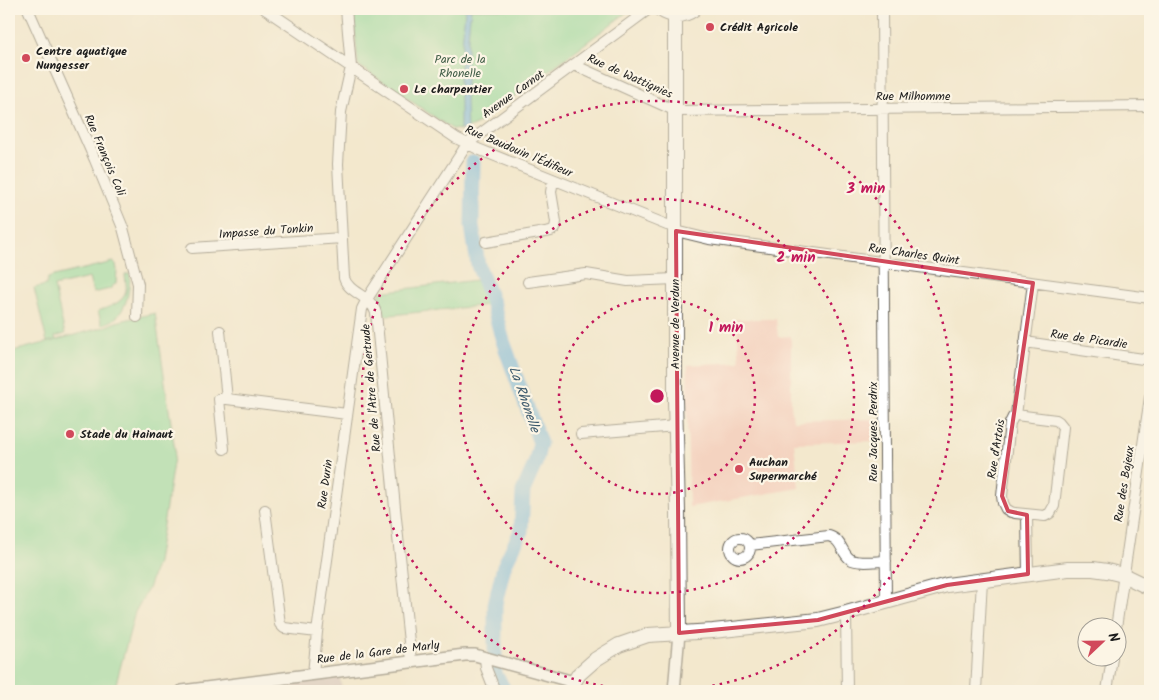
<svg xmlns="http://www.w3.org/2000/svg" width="1159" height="700" font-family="Kalam,sans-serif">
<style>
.built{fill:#f4d3c0}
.industrial{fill:#d0c0bc}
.green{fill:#88da9b;stroke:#527b5c}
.water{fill:#6bb4e3;stroke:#446880}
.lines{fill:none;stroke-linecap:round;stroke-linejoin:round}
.river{stroke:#6bb4e3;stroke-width:15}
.minor-casing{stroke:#67635a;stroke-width:12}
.tertiary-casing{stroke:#67635a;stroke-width:14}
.secondary-casing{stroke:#67635a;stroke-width:16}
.minor{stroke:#fff;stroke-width:10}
.tertiary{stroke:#fff;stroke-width:11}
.secondary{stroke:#fff;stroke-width:14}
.marked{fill:none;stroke:#d1495b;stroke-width:4;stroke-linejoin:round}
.ring{fill:none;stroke:#c2185b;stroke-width:2.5;stroke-dasharray:2.5 5}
.poi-dot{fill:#d1495b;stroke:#fcf5e5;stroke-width:2}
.labels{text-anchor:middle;stroke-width:4.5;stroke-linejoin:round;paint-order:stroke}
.poi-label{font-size:12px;font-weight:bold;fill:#1c1c1c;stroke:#fcf5e5;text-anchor:start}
.park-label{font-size:12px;fill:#425e48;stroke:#fcf5e5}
.street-label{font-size:12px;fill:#1c1c1c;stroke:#fcf5e5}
.water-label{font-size:14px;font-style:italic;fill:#3c596c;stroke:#fcf5e5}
.centre{fill:#c2185b;stroke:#fcf5e5;stroke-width:2.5}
.ring-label{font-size:15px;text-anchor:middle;font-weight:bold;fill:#c2185b;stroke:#fcf5e5;stroke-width:4.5;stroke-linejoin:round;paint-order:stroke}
</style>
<rect width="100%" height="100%" fill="#fcf5e5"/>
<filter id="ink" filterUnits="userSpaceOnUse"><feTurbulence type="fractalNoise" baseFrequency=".02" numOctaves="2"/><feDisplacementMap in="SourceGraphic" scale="10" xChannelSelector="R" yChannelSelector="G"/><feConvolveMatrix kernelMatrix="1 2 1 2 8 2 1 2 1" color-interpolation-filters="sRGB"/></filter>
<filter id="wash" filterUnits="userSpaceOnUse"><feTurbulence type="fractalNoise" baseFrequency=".0096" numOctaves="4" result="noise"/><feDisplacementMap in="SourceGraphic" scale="20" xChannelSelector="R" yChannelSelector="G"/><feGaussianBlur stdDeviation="1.12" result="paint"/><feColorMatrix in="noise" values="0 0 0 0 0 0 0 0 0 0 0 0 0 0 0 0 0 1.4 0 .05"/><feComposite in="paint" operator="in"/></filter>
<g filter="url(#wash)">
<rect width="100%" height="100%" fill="#f3e8cd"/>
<path class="built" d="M 736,319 L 776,319 L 778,337 L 791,336 L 791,405 L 793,421 L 879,419 L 879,441 L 794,443 L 799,488 L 689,507 L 687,410 L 688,365 L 740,362 Z"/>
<path class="industrial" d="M 340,676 L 342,691 L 286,691 L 285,684 Z"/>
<path class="green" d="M 353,9 L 630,9 L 630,10 L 476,125 C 467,129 461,131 452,129 L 358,65 Z
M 113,262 L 116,264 L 117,270 L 116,283 L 110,289 L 93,293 L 89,278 L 54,286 L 65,334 L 55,337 L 56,340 L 47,342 L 34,288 L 46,285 L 48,278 L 54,276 Z
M 125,274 L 130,274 C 130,290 127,310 113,320 C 110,322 105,323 102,325 L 98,311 C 108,307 124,303 126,291 C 127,286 125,279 125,274 Z
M 476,280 L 488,305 L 381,316 L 380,292 Z
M 155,313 L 175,451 L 157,562 L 148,589 L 135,612 L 114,691 L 9,691 L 9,352 L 45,343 L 104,327 L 116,322 Z"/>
<path class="water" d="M 465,9 L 471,9 C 466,49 465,89 467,129 L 460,130 L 460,91 L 459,80 Z"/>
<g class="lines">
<path class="river" d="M 473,162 L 472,226 L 478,265 L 493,305 L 503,341 L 523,397 L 540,443 L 535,464 L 523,491 L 521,531 L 504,566 L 495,604 L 495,674 L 505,691"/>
</g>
</g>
<g filter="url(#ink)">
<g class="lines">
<g class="minor-casing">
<path id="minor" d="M 28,9 L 95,160 L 123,228 L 138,284 L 137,317
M 265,9 L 456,138 L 478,149 L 667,225 L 676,227
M 346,9 L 351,67 L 341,112 L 338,164 L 344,278 C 349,294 371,295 376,313 L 396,518 L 411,661
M 882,9 L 886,601
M 574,65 L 676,111 L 1150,106
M 676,231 L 709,239 L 1150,298
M 486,242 L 551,231 L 555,228 L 556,222 L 551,192 L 553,180
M 192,248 L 342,238
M 528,282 L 586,274 L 628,281 L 675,279
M 220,331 L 227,399 L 219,399 L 224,449
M 1025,342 L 1150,360
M 227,399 L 347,414
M 1016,415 L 1056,420 L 1059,422 L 1063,427 L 1054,506 L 1050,513 L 1045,516 L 1015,513 L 1011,512 L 1006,509 L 1003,503 L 1002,496 L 1010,423 L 1013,417 L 1016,415 L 1033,283
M 581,434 L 676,426
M 265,510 L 280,624 L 284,628 L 317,632
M 1027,515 L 1028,574
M730 548a10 10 0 1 1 20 0a10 10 0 1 1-20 0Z
M 750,545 L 829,536 C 842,540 841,552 850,559 C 858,564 877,561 886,561
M 846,613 L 847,691
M 1116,628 L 1150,397
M 485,658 L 486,668 L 495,691
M 313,674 L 317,632 L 360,323 L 362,309 L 367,299 L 462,152 L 467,144 L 480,134 L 649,9
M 976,691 L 982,580
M 1107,691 L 1112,658"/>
</g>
<g class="tertiary-casing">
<path id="tertiary" d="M 182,691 L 465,655 L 475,655 L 574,682
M 674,691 L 679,633"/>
</g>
<g class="secondary-casing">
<path id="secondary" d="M 660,9 C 671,17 683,17 694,9
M 675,15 L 675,400 L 678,511 L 679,633
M 572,691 L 574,682 L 579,674 L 596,659 L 619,645 L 648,635 L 713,631 L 818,620 L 846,613 L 947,585 L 1068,569 L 1093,569 L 1107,571 L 1123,575 L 1150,588"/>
</g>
<use href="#minor" class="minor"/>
<use href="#tertiary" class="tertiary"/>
<use href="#secondary" class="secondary"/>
</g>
</g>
<path d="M0 0H1159V700H0ZM 676,231 L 1033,283 L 1002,496 L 1008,511 L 1027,515 L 1028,574 L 947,585 L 818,620 L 679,633 Z" fill="#f3e8cd" fill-opacity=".55" fill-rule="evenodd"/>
<path class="marked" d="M 676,231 L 1033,283 L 1002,496 L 1008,511 L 1027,515 L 1028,574 L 947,585 L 818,620 L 679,633 Z"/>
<g class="ring">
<circle cx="657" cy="396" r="98"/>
<circle cx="657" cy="396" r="197"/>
<circle cx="657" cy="396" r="295"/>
</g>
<g class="poi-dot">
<circle cx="710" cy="27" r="5"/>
<circle cx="26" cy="58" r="5"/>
<circle cx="404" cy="89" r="5"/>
<circle cx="70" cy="434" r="5"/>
<circle cx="739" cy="469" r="5"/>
</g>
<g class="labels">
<g class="poi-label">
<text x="720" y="31">Crédit Agricole</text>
<text x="36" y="55">Centre aquatique<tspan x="36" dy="14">Nungesser</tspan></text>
<text x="414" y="93">Le charpentier</text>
<text x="80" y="438">Stade du Hainaut</text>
<text x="749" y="466">Auchan<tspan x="749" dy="14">Supermarché</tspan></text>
</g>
<g class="park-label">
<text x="460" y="63">Parc de la<tspan x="460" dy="14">Rhonelle</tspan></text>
</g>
<g class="street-label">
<text transform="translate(630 76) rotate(24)" y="4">Rue de Wattignies</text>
<text transform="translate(513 94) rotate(-36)" y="4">Avenue Carnot</text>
<text x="913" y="100">Rue Milhomme</text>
<text transform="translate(519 151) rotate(23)" y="4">Rue Baudouin l'Édifieur</text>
<text transform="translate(105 155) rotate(67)" y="4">Rue François Coli</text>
<text transform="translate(266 231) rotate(-4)" y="4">Impasse du Tonkin</text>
<text transform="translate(914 254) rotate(8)" y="4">Rue Charles Quint</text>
<text transform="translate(675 324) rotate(-90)" y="4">Avenue de Verdun</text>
<text transform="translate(1089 339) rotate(8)" y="4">Rue de Picardie</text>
<text transform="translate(371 388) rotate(-95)" y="4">Rue de l'Atre de Gertrude</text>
<text transform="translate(873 432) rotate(-90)" y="4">Rue Jacques Perdrix</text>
<text transform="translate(996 449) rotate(-81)" y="4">Rue d'Artois</text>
<text transform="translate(325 484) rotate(-82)" y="4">Rue Durin</text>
<text transform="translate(1124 484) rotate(-81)" y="4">Rue des Bajeux</text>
<text transform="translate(378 652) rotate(-7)" y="4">Rue de la Gare de Marly</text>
</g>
<g class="water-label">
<text transform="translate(525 399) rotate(71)" y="5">La Rhonelle</text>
</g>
</g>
<circle cx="657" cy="396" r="8" class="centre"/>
<g class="ring-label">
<text x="866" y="193">3 min</text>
<text x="796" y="262">2 min</text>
<text x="726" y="332">1 min</text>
</g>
<rect width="1159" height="700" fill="none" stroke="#fcf5e5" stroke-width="30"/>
<g transform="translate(1102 642) rotate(68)"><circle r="24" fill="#fcf5e5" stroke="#a29e95"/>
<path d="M0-4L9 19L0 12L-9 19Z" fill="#d1495b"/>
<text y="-8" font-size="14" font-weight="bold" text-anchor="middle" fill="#1c1c1c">N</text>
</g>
</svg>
